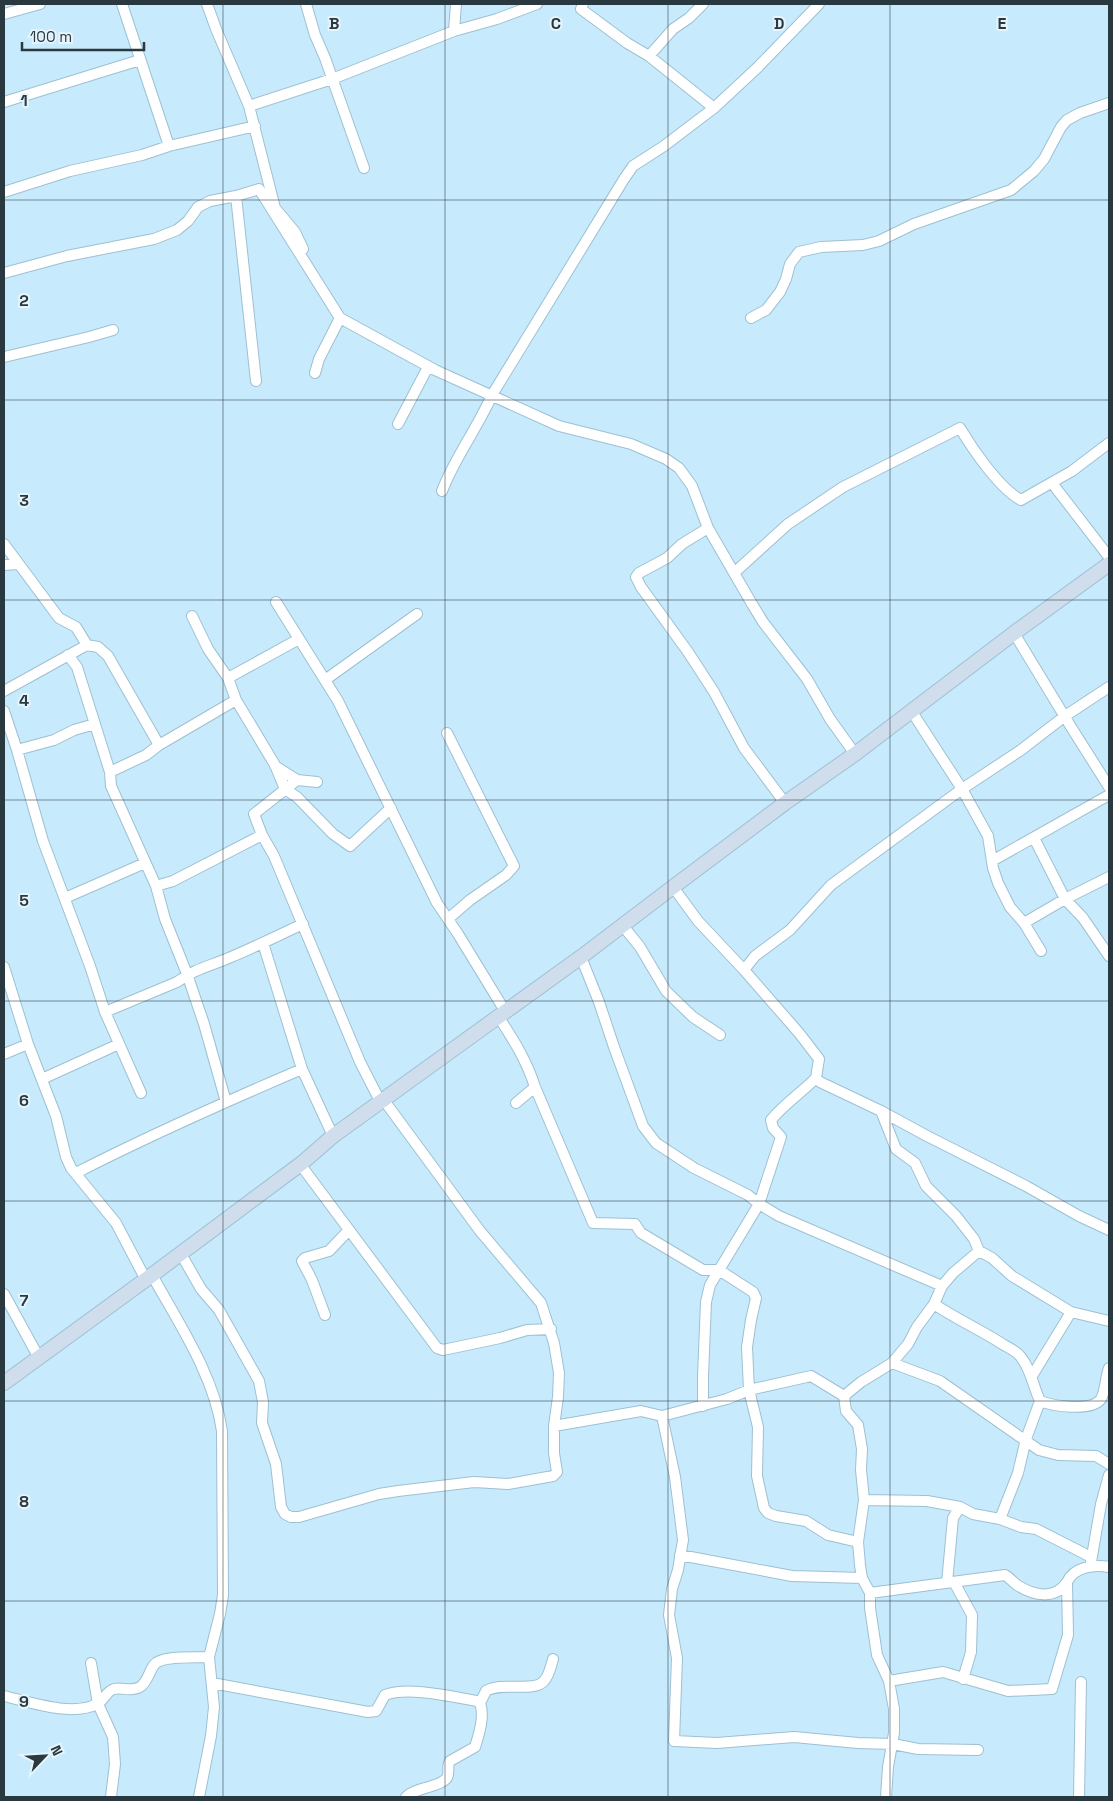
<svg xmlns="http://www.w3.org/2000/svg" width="1113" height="1801" font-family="'Space Grotesk',sans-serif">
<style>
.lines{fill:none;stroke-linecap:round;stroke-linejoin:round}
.street-casing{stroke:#9dc0d2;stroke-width:12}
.secondary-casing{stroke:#9dc0d2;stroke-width:16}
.street{stroke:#fff;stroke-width:10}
.secondary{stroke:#cfdded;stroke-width:14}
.grid{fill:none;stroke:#2a383f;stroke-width:1;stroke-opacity:0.55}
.grid-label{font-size:16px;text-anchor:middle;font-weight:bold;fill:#2a383f;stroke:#e6f4fc;stroke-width:4;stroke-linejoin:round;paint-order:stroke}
</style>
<rect width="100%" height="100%" fill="#c7ebfd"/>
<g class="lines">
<g class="street-casing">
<path id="street" d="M 122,4 L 169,146
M 207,4 L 216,29 L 249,106 L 275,208 L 295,232 L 303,249
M 306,4 L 315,35 L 325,58 L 364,168
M 583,4 L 581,9 L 627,43 L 649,56 L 714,108
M 4,14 L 40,4
M 454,31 L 456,4
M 649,56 L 673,29 L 689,18 L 703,4
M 4,102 L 140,60
M 249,106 L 332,79 L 454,31 L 497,19 L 537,4
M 259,189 L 340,318 L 435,370 L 559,426 L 631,444 L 666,459 L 679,468 L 692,486 L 708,528 L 752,604 L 763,622 L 807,679 L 830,719 L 855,754
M 4,192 L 70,171 L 142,155 L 169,146 L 255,126
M 236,196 L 256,381
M 4,273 L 67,256 L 154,239 L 177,230 L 188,221 L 198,207 L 210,201 L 236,196 L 259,189
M 751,318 L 766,310 L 780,292 L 786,279 L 790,264 L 799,252 L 821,247 L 863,245 L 879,241 L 914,224 L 1011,190 L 1034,171 L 1044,159 L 1061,127 L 1067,120 L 1080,113 L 1109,103
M 4,357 L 89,337 L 113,330
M 315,373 L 319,359 L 340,318
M 398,424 L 428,367
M 1052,483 L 1109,557
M 442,491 C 455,457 477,429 492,395 L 624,179 L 633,166 L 664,146 L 714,108 L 757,68 L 819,4
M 708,528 L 682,544 L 667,558 L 639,573 L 636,577 L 641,587 L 688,652 L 714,692 L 744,748 L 785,803
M 4,544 L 59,618 L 76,627 L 87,645 L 98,647 L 108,656 L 159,745
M 4,565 L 18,564
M 734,573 L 788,524 L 843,487 L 960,428 C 973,450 1000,489 1021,500 L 1072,471 L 1109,443
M 276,602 L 338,701 L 437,903 L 458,934 L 505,1011
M 192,616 L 208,649 L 228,678 L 236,700 L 275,765 L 285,789 L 297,797 L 333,834 L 350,846 L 391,808
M 1014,633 L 1071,727 L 1109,787
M 68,655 L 77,667 L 110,772 L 111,786 L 156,886 L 165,919 L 187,974 L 204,1024 L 226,1102
M 228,678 L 299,639
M 325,680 L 417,614
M 4,691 L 87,645
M 4,711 L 17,750 L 43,841 L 90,966 L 105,1012 L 141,1093
M 912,712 L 962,789 L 988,836 L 993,868 L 998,883 L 1010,907 L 1024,923 L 1041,951
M 447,733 L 514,866 L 506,875 L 470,900 L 448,919
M 17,750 L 54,740 L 74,730 L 95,724
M 275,766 L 297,780 L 317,782
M 110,772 L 146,755 L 159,745 L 236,700
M 297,780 L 254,814 L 262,835 L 274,856 L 360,1062 L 381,1103
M 1034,838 L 1065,899 L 1083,918 L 1109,956
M 992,861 L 1109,795
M 156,886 L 173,881 L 262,835
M 673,887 L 698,921 L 744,970 L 799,1033 L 819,1059 L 816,1078 L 820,1082 L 881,1111 L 927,1136 L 1026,1186 L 1079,1216 L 1109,1230
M 65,898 L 145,863
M 1024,923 L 1065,899 L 1109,877
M 623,926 L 640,947 L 666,991 L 693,1017 L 720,1035
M 263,943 L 302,1069 L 333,1136
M 581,957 L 599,1002 L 614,1047 L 643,1126 L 656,1143 L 694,1168 L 748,1195 L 759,1204 L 779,1216 L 942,1286
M 4,967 L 28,1044 L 56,1116 L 66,1157 L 71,1168 L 116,1223 L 146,1280
M 744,970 L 755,956 L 790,930 L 831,885 L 962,789 L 1021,750 L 1065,716 L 1109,687
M 105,1012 L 177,982 C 196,968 211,966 231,957 C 255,947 279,935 303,924
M 498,1016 C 513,1039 527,1061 535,1087 L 593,1223 L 635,1224 L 641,1233 L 703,1270 L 719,1270 L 753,1292 L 756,1298 L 751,1320 L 747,1347 L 749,1390 L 758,1427 L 757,1476 L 764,1508 L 768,1513 L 776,1516 L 806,1521 L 828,1535 L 858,1542
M 4,1054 L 28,1044
M 42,1079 L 119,1044
M 516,1103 L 535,1087
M 881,1111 L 896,1149 L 915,1163 L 926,1186 L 956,1216 L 974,1239 L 979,1251 L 992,1258 L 1012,1276 L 1071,1312 L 1109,1321
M 300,1164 L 437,1348 L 443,1350 L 500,1338 L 527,1330 L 551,1329
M 76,1173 C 150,1135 225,1102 302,1069
M 181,1254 L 201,1289 L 219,1310 L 259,1381 L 263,1402 L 262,1423 L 276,1464 L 281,1507 L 285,1514 L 291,1517 L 299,1517 L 379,1494 L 398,1491 L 474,1482 L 508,1484 L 553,1476 L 557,1472 L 554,1453 L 554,1426 L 558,1397 L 559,1373 L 554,1343 L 541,1303 L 480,1231 L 383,1099
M 152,1275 C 179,1324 214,1375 222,1431 L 223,1595 L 220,1614 L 209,1657 L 214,1707 L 211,1736 L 199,1797
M 4,1294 L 39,1358
M 934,1304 C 956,1319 981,1330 1004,1345 C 1009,1348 1016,1351 1020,1356 C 1031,1369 1033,1386 1040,1401 C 1053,1406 1092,1412 1101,1399 C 1106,1390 1105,1378 1109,1368
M 325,1315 L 312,1280 L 302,1261 L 305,1258 L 329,1251 L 348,1231
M 892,1363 L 940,1381 L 1039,1450 L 1058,1455 L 1096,1456 L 1109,1464
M 1032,1376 L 1071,1312
M 703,1406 L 703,1376 L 706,1302 L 710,1285 L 759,1204 L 781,1137 L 773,1128 L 771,1120 C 784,1104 801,1093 816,1078
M 662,1416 L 675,1477 L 683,1540 L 678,1570 L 672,1589 L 669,1615 L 677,1658 L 674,1741 L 717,1743 L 794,1737 L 858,1743 L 893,1744 L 918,1749 L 978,1750
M 554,1426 L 641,1411 L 662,1416 L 727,1399 L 749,1390 L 811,1376 L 844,1396
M 864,1500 L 927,1501 L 960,1507 L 973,1514 L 1000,1519 L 1021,1527 L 1036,1529 L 1091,1557
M 1000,1519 L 1018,1473 L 1026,1439 L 1040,1401
M 680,1555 L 792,1576 L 862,1578
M 1091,1562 L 1101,1504 L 1109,1475
M 954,1582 L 972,1615 L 971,1652 L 963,1679
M 947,1583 L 953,1518 L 960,1507
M 870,1593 L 1005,1575 C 1010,1578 1013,1582 1017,1585 C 1034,1596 1055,1600 1067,1582
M 91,1663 L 98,1704 L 113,1737 L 115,1764 L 111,1797
M 889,1681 L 943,1672 L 1008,1691 L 1052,1689 L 1068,1635 L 1067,1582 C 1074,1567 1094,1564 1109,1567
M 212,1683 L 368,1712 L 376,1711 L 385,1695 C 408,1686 453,1697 477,1701 L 480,1703
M 4,1696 C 30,1702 72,1717 97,1704 C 104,1701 106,1691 114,1689 C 123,1687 131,1692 140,1687 C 147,1683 149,1672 154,1665 C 161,1655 196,1658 209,1657
M 406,1797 C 416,1787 437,1788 446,1779 C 451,1774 446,1766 450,1761 L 475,1747 C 479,1734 485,1716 480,1703 L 486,1691 C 501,1681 534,1693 544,1681 C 549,1676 551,1666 553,1659
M 886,1797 L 888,1767 L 894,1733 L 894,1709 L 889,1681 L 877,1655 L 870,1608 L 870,1593 L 862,1578 L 860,1565 L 858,1542 L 864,1500 L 861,1470 L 862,1449 L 858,1425 L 846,1411 L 844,1396 L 861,1382 L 892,1363 L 908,1344 L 917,1327 L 934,1304 L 942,1286 L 953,1273 L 979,1251
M 1079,1797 L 1081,1682"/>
</g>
<g class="secondary-casing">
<path id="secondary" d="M 4,1383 L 152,1275 L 302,1163 L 333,1136 L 581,957 L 673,887 L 785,803 L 855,754 L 1014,633 L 1109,564"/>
</g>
<use href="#street" class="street"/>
<use href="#secondary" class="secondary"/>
</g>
<path class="grid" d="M 223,4 L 223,1797M 445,4 L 445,1797M 668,4 L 668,1797M 890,4 L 890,1797M 4,200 L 1109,200M 4,400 L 1109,400M 4,600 L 1109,600M 4,800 L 1109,800M 4,1001 L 1109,1001M 4,1201 L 1109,1201M 4,1401 L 1109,1401M 4,1601 L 1109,1601"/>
<g class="grid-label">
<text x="334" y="29">B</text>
<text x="556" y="29">C</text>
<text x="779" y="29">D</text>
<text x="1002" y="29">E</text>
<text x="24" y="106">1</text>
<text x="24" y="306">2</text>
<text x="24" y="506">3</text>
<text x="24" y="706">4</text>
<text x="24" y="906">5</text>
<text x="24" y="1106">6</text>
<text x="24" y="1306">7</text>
<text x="24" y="1507">8</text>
<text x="24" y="1707">9</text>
</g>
<rect width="1113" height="1801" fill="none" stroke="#2a383f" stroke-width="10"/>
<g transform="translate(45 1756) rotate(65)" stroke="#e6f4fc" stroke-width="4" paint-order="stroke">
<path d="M0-4L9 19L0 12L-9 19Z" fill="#2a383f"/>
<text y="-8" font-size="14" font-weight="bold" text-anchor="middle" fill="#2a383f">N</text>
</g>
<path d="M22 42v8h122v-8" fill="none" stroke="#2a383f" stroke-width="2.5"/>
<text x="30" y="42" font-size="15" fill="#2a383f" stroke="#e6f4fc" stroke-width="4" paint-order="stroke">100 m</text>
</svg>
